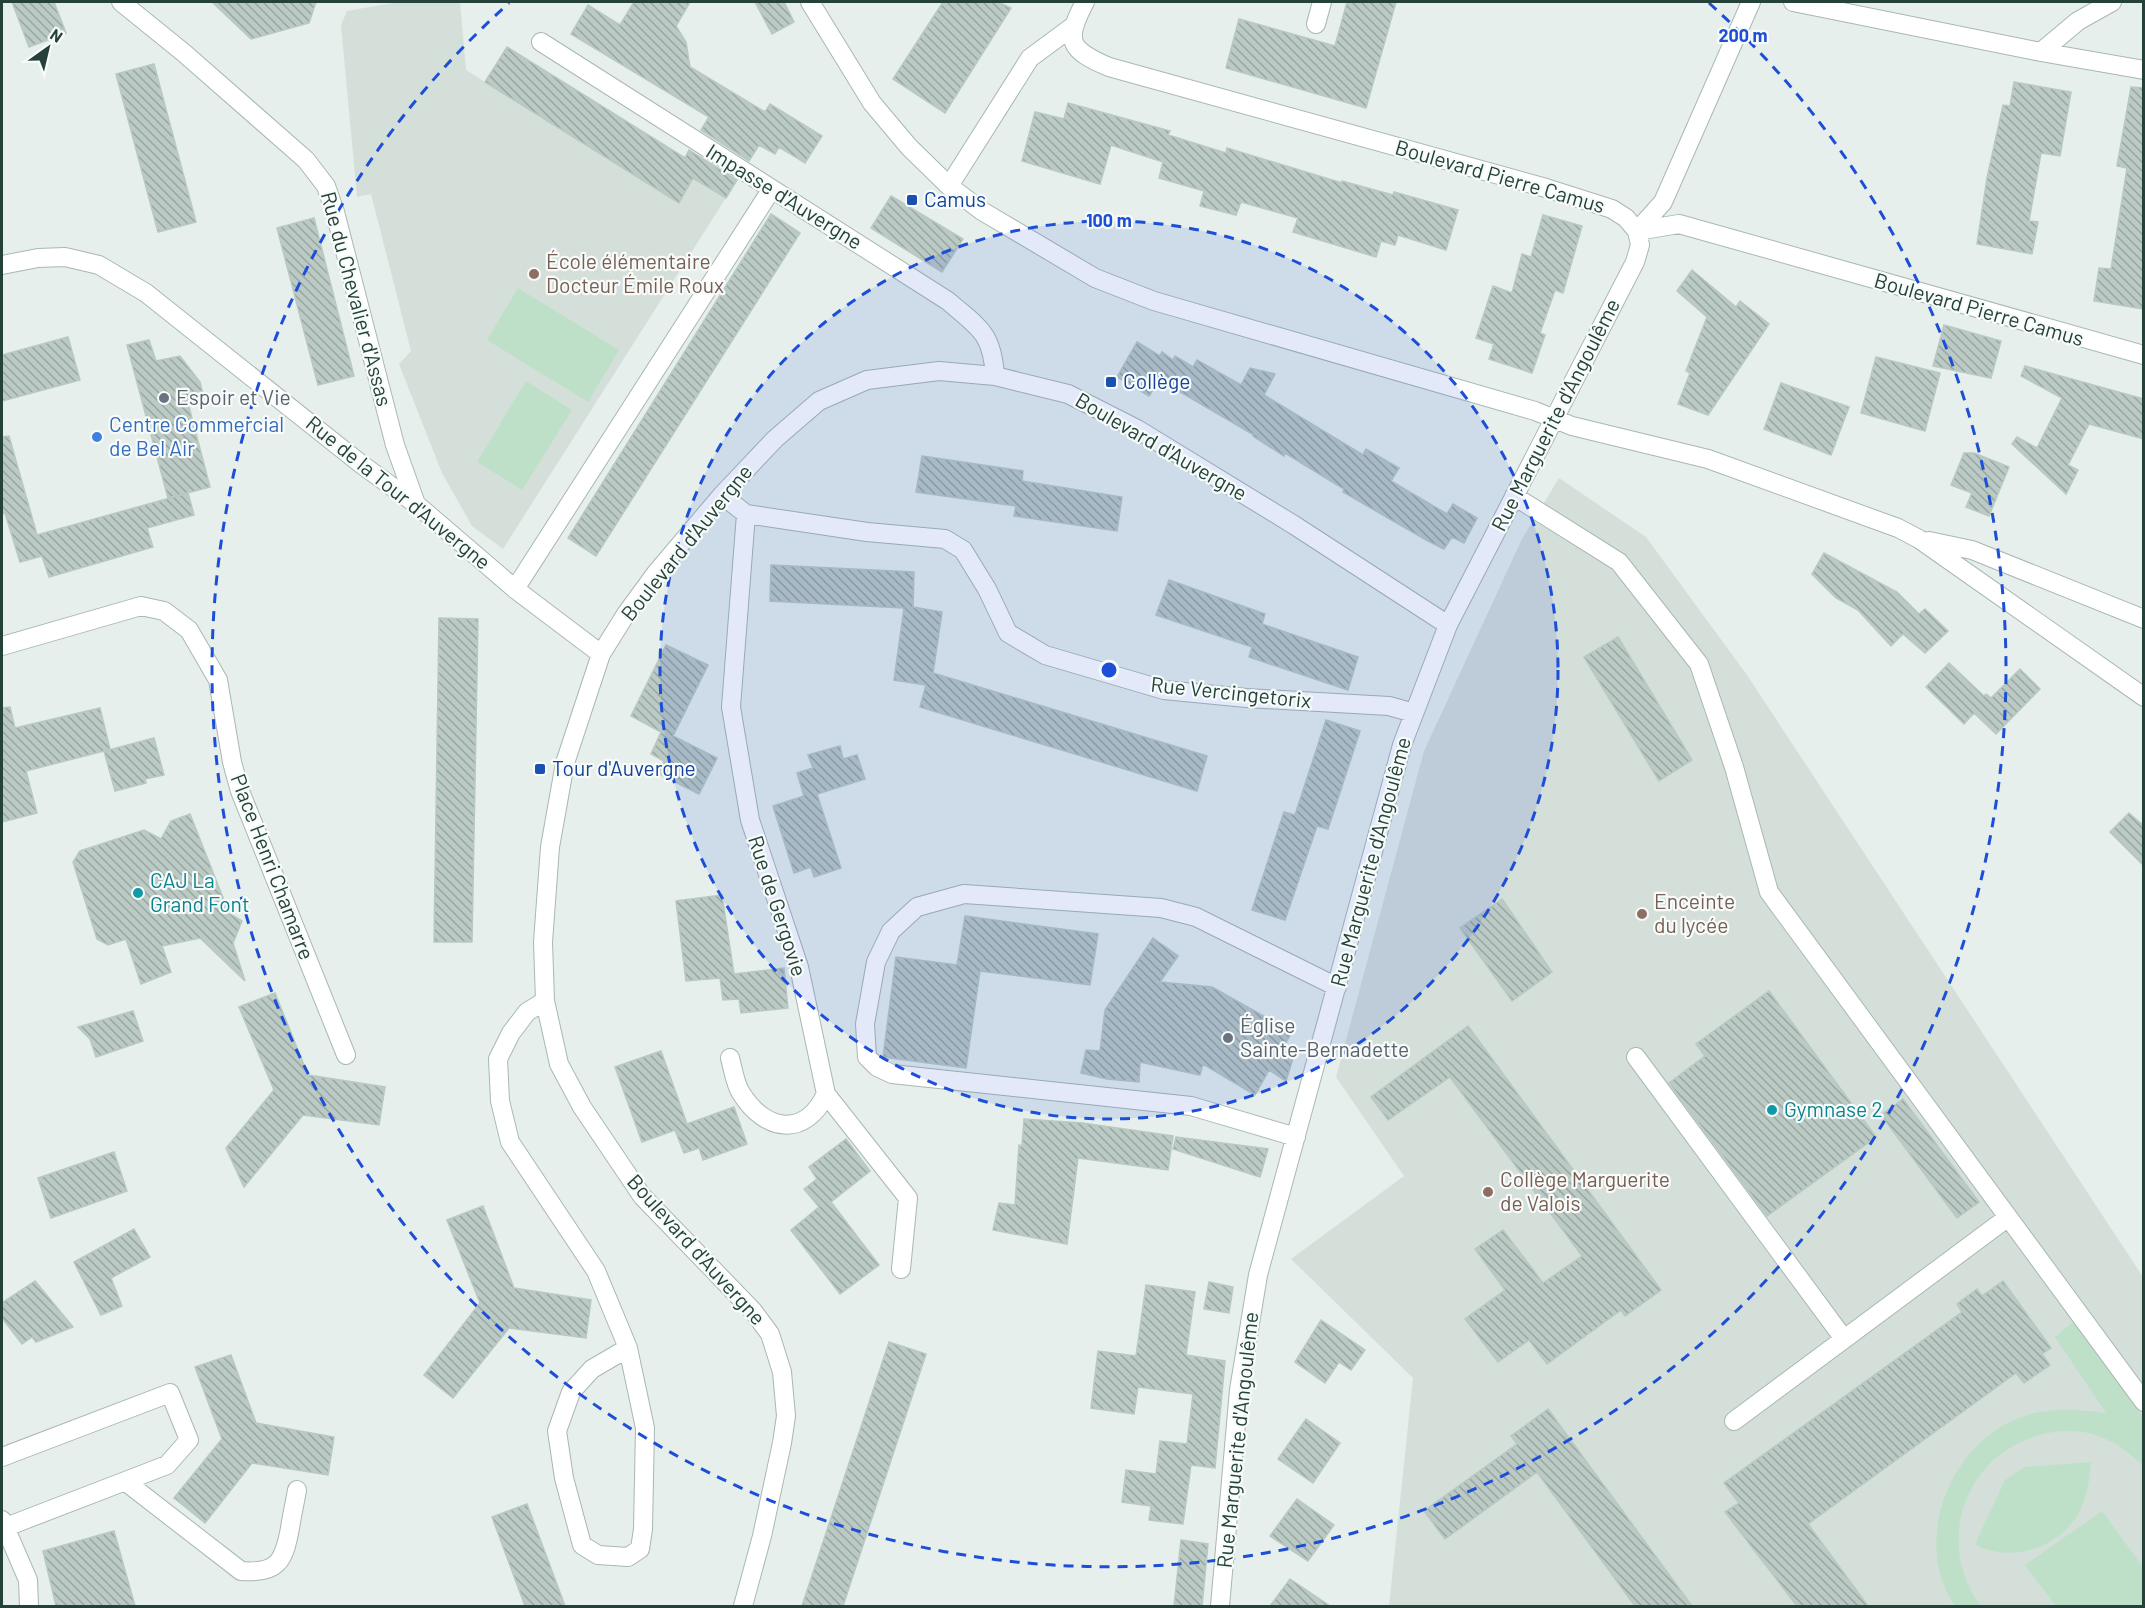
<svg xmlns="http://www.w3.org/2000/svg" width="2145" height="1608" font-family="Barlow,sans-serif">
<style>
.built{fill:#d4dfda}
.garden{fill:#bfe0c8}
.building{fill:url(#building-back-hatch);stroke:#b8c9c2;stroke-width:1.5}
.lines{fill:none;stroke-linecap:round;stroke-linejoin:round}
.minor-casing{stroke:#a8b8b2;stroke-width:20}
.minor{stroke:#fff;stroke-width:18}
.ring{fill:none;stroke:#1d4ed8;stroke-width:3;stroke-dasharray:10 8}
.transit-dot{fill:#1a4fb4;stroke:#f7fbf9;stroke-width:2}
.education-dot{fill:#8d6e63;stroke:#f7fbf9;stroke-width:2}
.worship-dot{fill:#6b7280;stroke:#f7fbf9;stroke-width:2}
.shop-dot{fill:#3f7fe0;stroke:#f7fbf9;stroke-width:2}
.culture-dot{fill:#0f9aa8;stroke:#f7fbf9;stroke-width:2}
.labels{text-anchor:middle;stroke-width:4.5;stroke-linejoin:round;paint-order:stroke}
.street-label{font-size:21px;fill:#24423a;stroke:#f7fbf9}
.transit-label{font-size:21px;fill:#164399;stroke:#f7fbf9;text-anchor:start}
.education-label{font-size:21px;fill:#785e54;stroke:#f7fbf9;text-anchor:start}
.worship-label{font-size:21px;fill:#5b616d;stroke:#f7fbf9;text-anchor:start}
.shop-label{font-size:21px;fill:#366cbe;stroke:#f7fbf9;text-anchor:start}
.culture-label{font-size:21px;fill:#0d838f;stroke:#f7fbf9;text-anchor:start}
.centre{fill:#1d4ed8;stroke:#f7fbf9;stroke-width:3}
.ring-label{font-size:18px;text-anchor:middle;font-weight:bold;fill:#1d4ed8;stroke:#f7fbf9;stroke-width:4.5;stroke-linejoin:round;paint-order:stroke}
</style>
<defs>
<pattern id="building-back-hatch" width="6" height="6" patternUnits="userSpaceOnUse" patternTransform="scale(1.5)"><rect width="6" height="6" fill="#bbcac4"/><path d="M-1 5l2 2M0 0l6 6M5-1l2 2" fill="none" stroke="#98a6a0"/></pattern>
</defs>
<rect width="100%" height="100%" fill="#e6efeb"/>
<path class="built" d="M 398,2 L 460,2 L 466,70 L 485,82 L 507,47 L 684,157 L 688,152 L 736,182 L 503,549 L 472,526 L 442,473 L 399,364 L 411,351 L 371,194 L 357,197 L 341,25 L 347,11 Z
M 1559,478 L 1646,537 L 1747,675 L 2143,1277 L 2143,1606 L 1389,1606 L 1413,1378 L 1291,1259 L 1404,1176 L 1336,1077 L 1424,751 L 1522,539 Z"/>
<path class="garden" d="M 518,288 L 619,350 L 588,402 L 487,340 Z
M 526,381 L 572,410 L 522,490 L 477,462 Z
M 2074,1321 L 2143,1417 L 2143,1466 C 2130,1453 2116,1442 2098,1436 C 2081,1429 2057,1430 2040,1435 C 1964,1456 1934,1543 1981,1606 L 1955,1606 C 1911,1543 1949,1444 2019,1418 C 2047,1407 2077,1409 2106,1413 L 2055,1337 Z
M 2091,1462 C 2089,1484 2086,1506 2072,1523 C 2050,1551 2005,1562 1975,1544 L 2005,1480 L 2025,1467 Z
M 2102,1511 L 2143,1567 L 2143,1606 L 2056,1606 L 2025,1565 Z"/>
<path class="building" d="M 12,2 L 54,2 L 66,33 L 29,47 Z
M 212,2 L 316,2 L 309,23 L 251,39 Z
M 634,2 L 690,2 L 676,26 L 686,42 L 690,67 L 765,112 L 770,104 L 822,136 L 805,163 L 779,147 L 775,154 L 759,145 L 749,161 L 701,130 L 709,117 L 571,34 L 588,5 L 620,25 Z
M 755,2 L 784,2 L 794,22 L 772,34 Z
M 943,2 L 998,2 L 1011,8 L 945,113 L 893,79 Z
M 1347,2 L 1396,2 L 1366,108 L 1226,68 L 1239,19 L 1335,46 Z
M 507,47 L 685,158 L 689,150 L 737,180 L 726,198 L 693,178 L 679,203 L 485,82 Z
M 154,64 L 196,222 L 158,232 L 116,74 Z
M 2014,82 L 2071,92 L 2060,156 L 2041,153 L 2029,221 L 2038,222 L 2032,254 L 1977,244 L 1987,178 L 2003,105 L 2010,106 Z
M 2131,87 L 2144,88 L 2144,309 L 2094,301 L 2099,268 L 2111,269 L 2127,168 L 2117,166 Z
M 1068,103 L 1170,131 L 1168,135 L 1226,153 L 1227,148 L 1342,183 L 1342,181 L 1393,195 L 1394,192 L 1458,210 L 1446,250 L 1398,235 L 1395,245 L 1381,241 L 1376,257 L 1293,232 L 1298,218 L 1241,202 L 1236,215 L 1200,206 L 1204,191 L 1159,178 L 1163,162 L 1111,145 L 1100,184 L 1022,161 L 1035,112 L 1064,119 Z
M 891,196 L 963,239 L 942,272 L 871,228 Z
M 771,214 L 800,233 L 596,556 L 568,538 Z
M 1543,215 L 1582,226 L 1563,293 L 1555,290 L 1540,333 L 1545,335 L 1532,373 L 1489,359 L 1494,344 L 1476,338 L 1493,286 L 1512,293 L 1522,254 L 1531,257 Z
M 314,218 L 354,376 L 318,385 L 277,228 Z
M 1692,270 L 1736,307 L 1740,301 L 1769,324 L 1708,415 L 1678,404 L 1690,373 L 1686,371 L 1707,317 L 1677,291 Z
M 1944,325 L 2001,341 L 1991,378 L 1933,366 Z
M 68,337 L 80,380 L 2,401 L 2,355 Z
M 149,340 L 156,361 L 180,356 L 200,382 L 204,399 L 188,403 L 210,487 L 168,498 L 127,345 Z
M 1137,342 L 1160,356 L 1162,352 L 1173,360 L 1175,356 L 1193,367 L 1197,360 L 1241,385 L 1250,368 L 1275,374 L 1264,395 L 1363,455 L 1366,449 L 1399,468 L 1391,481 L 1447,514 L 1453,504 L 1477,518 L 1464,543 L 1452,537 L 1444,549 L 1428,541 L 1343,492 L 1344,489 L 1285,453 L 1284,456 L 1253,436 L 1254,435 L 1160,380 L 1149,396 L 1117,377 Z
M 1876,357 L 1940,373 L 1925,431 L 1861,413 Z
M 2025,366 L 2144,399 L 2144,439 L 2089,424 L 2068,465 L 2078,470 L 2066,494 L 2012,444 L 2017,437 L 2037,448 L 2062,398 L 2021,376 Z
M 1781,383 L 1849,407 L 1831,455 L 1764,429 Z
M 9,436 L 37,535 L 188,493 L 194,515 L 147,528 L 153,547 L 49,577 L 42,556 L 20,562 L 5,513 L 2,514 L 2,437 Z
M 1964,453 L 1974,453 L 2009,467 L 1989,516 L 1966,507 L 1972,493 L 1951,485 Z
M 922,456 L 1023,471 L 1022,481 L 1122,497 L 1117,531 L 1014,516 L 1016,506 L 916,492 Z
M 1824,553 L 1897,592 L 1919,614 L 1925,609 L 1948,631 L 1925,653 L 1903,634 L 1891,646 L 1858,610 L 1836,598 L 1812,574 Z
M 771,565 L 914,572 L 913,607 L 942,612 L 933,673 L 1207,756 L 1197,791 L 920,707 L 926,685 L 894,680 L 904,608 L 770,601 Z
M 1169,580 L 1265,614 L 1262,624 L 1358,657 L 1348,690 L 1249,657 L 1252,647 L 1156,615 Z
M 439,618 L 478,619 L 472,942 L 434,942 Z
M 1618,637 L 1692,760 L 1659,781 L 1584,657 Z
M 666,645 L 708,665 L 673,736 L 717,758 L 699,794 L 657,773 L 664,761 L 651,754 L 661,732 L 631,716 Z
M 1949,663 L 1984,696 L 1986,694 L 1991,698 L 2020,669 L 2040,689 L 1996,734 L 1974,713 L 1964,724 L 1926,687 Z
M 10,707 L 15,728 L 100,708 L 110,749 L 105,751 L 154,738 L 164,775 L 145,779 L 146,783 L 115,791 L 104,751 L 26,771 L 37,813 L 2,822 L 2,708 Z
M 1326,720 L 1360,731 L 1328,829 L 1317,826 L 1285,920 L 1252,910 L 1284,812 L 1295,815 Z
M 840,746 L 843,759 L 857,755 L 865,779 L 817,794 L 841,868 L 814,877 L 811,867 L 794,873 L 773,806 L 804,796 L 797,773 L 813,768 L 808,755 Z
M 2129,813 L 2144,826 L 2144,866 L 2110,832 Z
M 190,814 L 229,913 L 242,921 L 233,943 L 245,981 L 200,938 L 162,946 L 171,972 L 141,984 L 126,939 L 108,945 L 97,939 L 73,862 L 80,851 L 144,830 L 161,839 L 171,821 Z
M 722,895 L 734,974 L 784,968 L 788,1008 L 741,1013 L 739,999 L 723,1000 L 720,978 L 686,981 L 676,901 Z
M 1502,899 L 1552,972 L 1512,1001 L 1460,928 Z
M 965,916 L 1098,934 L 1090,985 L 980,971 L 966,1068 L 883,1057 L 896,957 L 957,965 Z
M 1153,938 L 1178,956 L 1160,982 L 1212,987 L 1292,1032 L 1283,1048 L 1294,1055 L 1286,1081 L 1269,1070 L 1255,1095 L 1203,1064 L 1200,1075 L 1140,1062 L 1139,1082 L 1107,1079 L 1081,1073 L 1086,1050 L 1100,1051 L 1105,1010 Z
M 1769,991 L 1876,1137 L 1767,1216 L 1669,1083 L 1705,1056 L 1696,1044 Z
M 275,993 L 308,1075 L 385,1087 L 379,1125 L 303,1115 L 244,1187 L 226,1148 L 274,1090 L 239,1007 Z
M 133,1011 L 143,1041 L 96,1057 L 90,1039 L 78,1027 Z
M 1468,1026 L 1661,1290 L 1625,1316 L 1621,1310 L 1547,1364 L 1529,1340 L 1498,1362 L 1465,1319 L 1505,1290 L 1475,1249 L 1503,1230 L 1543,1283 L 1582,1256 L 1450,1077 L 1388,1120 L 1371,1097 Z
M 661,1051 L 687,1124 L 734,1107 L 747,1144 L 703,1160 L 699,1148 L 684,1153 L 675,1130 L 642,1142 L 615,1067 Z
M 1903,1099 L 1979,1202 L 1957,1218 L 1881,1115 Z
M 1024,1119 L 1082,1123 L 1173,1136 L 1168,1170 L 1078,1158 L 1067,1244 L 993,1230 L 999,1203 L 1015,1205 L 1019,1145 L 1022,1146 Z
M 1176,1137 L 1268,1149 L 1260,1177 L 1173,1149 Z
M 846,1139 L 870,1171 L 831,1202 L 879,1265 L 840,1294 L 791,1230 L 819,1207 L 804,1189 L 817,1179 L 809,1167 Z
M 114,1152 L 127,1191 L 51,1218 L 38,1178 Z
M 483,1206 L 514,1288 L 591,1300 L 586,1338 L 509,1328 L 453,1398 L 424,1375 L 480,1303 L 447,1220 Z
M 134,1229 L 150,1257 L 111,1278 L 122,1306 L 101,1315 L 74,1262 Z
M 35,1281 L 73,1327 L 36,1342 L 32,1337 L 22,1344 L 2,1318 L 2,1303 Z
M 2003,1281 L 2051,1348 L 2042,1354 L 2050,1365 L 2024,1383 L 2016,1373 L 1808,1524 L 1868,1606 L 1797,1606 L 1725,1512 L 1739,1503 L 1724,1483 L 1962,1312 L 1957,1304 L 1977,1289 L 1982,1296 Z
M 1209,1282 L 1233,1287 L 1229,1313 L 1204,1309 Z
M 1146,1285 L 1195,1292 L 1186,1355 L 1225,1361 L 1215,1468 L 1191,1465 L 1183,1524 L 1149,1520 L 1151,1506 L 1122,1502 L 1126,1470 L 1156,1474 L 1160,1441 L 1187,1444 L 1193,1394 L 1138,1387 L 1134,1414 L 1091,1408 L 1098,1351 L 1136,1356 Z
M 1321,1320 L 1365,1350 L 1351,1370 L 1339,1362 L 1325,1383 L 1295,1362 Z
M 889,1342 L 926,1354 L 843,1606 L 802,1606 Z
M 231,1355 L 256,1423 L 334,1437 L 328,1475 L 252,1463 L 205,1523 L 174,1498 L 222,1439 L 195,1367 Z
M 1548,1409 L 1692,1606 L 1635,1606 L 1537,1472 L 1445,1539 L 1424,1511 L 1517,1444 L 1511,1436 Z
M 1306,1419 L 1340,1443 L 1313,1483 L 1278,1459 Z
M 1297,1499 L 1334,1525 L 1308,1561 L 1270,1536 Z
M 527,1504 L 565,1606 L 525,1606 L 492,1517 Z
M 114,1531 L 135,1606 L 56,1606 L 43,1551 Z
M 1181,1540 L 1208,1544 L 1202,1606 L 1174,1606 Z
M 1290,1579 L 1330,1606 L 1270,1606 Z"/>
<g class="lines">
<g class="minor-casing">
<path id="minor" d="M 121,2 L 184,53 L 306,160 L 326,186 L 335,212 L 395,445 L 416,504
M 810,2 L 872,103 L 909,147 L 949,186 L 982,211 L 1095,278 L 1154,301 L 1535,411 L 1572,426 L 1708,459 L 1898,528 L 1919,539 L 2144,697
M 1085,2 C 1064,41 1069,50 1109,67 L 1546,188 L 1612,209 L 1626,218 L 1637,231 L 1679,224 L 2144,355
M 1793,2 L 2041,52 L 2144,70
M 1316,24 L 1322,2
M 541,42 L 948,301 C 979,328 992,332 995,376
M 2041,52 L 2078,21 L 2112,2
M 949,186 L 1030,58 L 1072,27
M 2,265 L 38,258 L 65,257 L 99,265 L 146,293 L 361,464 L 416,504 L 515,589 L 601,654
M 722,495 L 746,514 L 867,532 L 945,539 L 963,550 L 987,589 L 1008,633 L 1045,655 L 1164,690 L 1246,698 L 1389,706 L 1414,713
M 1514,496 L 1619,562 L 1699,664 L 1734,767 L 1769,892 L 2144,1402
M 746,514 L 731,707 L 750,820 L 799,967 L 826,1094 L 908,1198 L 901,1269
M 1929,541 L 1972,550 L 2144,619
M 515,589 L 771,190
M 2,646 L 141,606 L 164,611 L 189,630 L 218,680 L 232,762 L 240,791 L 346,1055
M 545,1001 L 527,1012 L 511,1033 L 498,1059 L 500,1101 L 510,1142 L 596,1271 L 628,1348 L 645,1428 L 643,1529 L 640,1549 L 628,1557 L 598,1555 L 582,1545 L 564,1478 L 557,1431 L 571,1392 L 592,1369 L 628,1348
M 1636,1057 L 1844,1339
M 730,1058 C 733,1069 735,1084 741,1093 C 765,1132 805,1138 826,1094
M 1296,1137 L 1191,1106 L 892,1074 L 877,1067 L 867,1057 L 865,1024 L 876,962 L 891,931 L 917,907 L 964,894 L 1161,908 L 1196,917 L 1337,987
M 1734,1421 L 2007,1218
M 2,1457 L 170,1393 L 189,1440 L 167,1465 L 6,1527
M 126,1482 L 241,1571 C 278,1574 284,1561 290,1528 C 292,1515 295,1502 297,1490
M 2,1520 L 28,1580 L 29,1606
M 743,1606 L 762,1536 L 782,1443 L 786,1416 L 782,1372 L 770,1334 L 753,1311 L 642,1196 L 582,1107 L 559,1064 L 545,1001 L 543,942 L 550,847 L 565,763 L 601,654 L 626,614 L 656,573 L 722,495 L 775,439 L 819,401 L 867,380 L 939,371 L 995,376 L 1068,394 L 1137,429 L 1294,525 L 1448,625
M 1220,1606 L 1239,1390 L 1258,1275 L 1402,745 L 1448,625 L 1635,262 L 1640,245 L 1637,231 L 1663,202 L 1751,2"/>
</g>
<use href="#minor" class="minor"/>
</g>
<circle cx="1109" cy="670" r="449" fill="#1d4ed8" fill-opacity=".12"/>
<g class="ring">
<circle cx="1109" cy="670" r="449"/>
<path d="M1709 3A897 897 0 1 1 509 3"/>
</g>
<g class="transit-dot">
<rect x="906" y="194" width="12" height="12" rx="3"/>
<rect x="1105" y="376" width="12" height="12" rx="3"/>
<rect x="534" y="763" width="12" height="12" rx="3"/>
</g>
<g class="education-dot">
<circle cx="534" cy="274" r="6"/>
<circle cx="1642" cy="914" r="6"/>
<circle cx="1488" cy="1192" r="6"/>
</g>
<g class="worship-dot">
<circle cx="164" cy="398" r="6"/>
<circle cx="1228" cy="1038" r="6"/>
</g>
<circle class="shop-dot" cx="97" cy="437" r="6"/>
<g class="culture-dot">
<circle cx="138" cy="893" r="6"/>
<circle cx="1772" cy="1110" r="6"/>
</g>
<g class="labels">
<g class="street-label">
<text transform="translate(1500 177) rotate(16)" y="7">Boulevard Pierre Camus</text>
<text transform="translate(784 197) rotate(32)" y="7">Impasse d'Auvergne</text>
<text transform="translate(356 299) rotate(75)" y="7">Rue du Chevalier d'Assas</text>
<text transform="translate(1979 310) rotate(16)" y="7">Boulevard Pierre Camus</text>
<text transform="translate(1556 415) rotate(-63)" y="7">Rue Marguerite d'Angoulême</text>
<text transform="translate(1161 447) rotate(30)" y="7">Boulevard d'Auvergne</text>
<text transform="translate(398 493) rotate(39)" y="7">Rue de la Tour d'Auvergne</text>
<text transform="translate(687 543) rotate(-51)" y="7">Boulevard d'Auvergne</text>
<text transform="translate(1231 693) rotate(6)" y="7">Rue Vercingetorix</text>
<text transform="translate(1371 862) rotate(-75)" y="7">Rue Marguerite d'Angoulême</text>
<text transform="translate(272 867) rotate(69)" y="7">Place Henri Chamarre</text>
<text transform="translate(777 906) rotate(72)" y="7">Rue de Gergovie</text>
<text transform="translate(696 1250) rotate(48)" y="7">Boulevard d'Auvergne</text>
<text transform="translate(1238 1440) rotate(-84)" y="7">Rue Marguerite d'Angoulême</text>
</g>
<g class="transit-label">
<text x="924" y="207">Camus</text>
<text x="1123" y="389">Collège</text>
<text x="552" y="776">Tour d'Auvergne</text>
</g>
<g class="education-label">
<text x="546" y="269">École élémentaire<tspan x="546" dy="24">Docteur Émile Roux</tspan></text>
<text x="1654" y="909">Enceinte<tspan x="1654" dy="24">du lycée</tspan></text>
<text x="1500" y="1187">Collège Marguerite<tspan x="1500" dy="24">de Valois</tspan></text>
</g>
<g class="worship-label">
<text x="176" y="405">Espoir et Vie</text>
<text x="1240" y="1033">Église<tspan x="1240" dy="24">Sainte-Bernadette</tspan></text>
</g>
<g class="shop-label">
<text x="109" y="432">Centre Commercial<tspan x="109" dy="24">de Bel Air</tspan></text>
</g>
<g class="culture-label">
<text x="150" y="888">CAJ La<tspan x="150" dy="24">Grand Font</tspan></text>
<text x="1784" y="1117">Gymnase 2</text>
</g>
</g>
<circle cx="1109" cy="670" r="9" class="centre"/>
<g class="ring-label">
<text x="1743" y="42">200 m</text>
<text x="1109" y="227">100 m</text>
</g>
<rect width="2145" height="1608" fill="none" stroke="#24423a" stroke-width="6"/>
<g transform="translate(48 48) rotate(34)" stroke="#f7fbf9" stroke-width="4.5" paint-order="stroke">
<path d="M0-4.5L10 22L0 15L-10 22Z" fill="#24423a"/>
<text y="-9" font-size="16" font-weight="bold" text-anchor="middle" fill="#24423a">N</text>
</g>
</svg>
